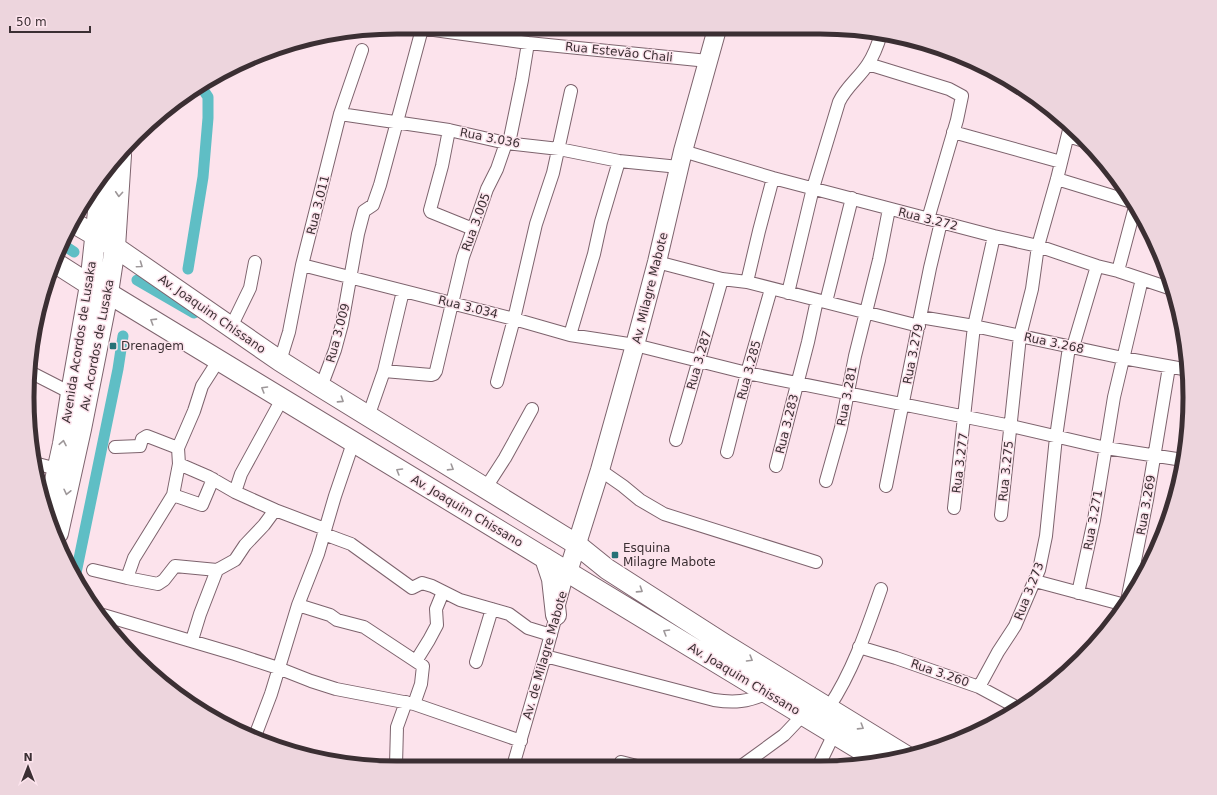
<svg xmlns="http://www.w3.org/2000/svg" width="1217" height="795" font-family="'DejaVu Sans',sans-serif">
<style>
.lines{fill:none;stroke-linecap:round;stroke-linejoin:round}
.canal{stroke:#5fbec5;stroke-width:11}
.street-casing{stroke:#7d636d;stroke-width:14}
.secondary-casing{stroke:#7d636d;stroke-width:20}
.primary-casing{stroke:#7d636d;stroke-width:22}
.street{stroke:#fff;stroke-width:12}
.secondary{stroke:#fff;stroke-width:18}
.primary{stroke:#fff;stroke-width:20}
.oneway{stroke:#9d9799}
.poi-dot{fill:#267176;stroke:#fce3ec;stroke-width:1.5}
.labels{text-anchor:middle;stroke-width:3;stroke-linejoin:round;paint-order:stroke}
.street-label{font-size:12px;fill:#3b2f33;stroke:#fce3ec}
.poi-label{font-size:12px;fill:#3b2f33;stroke:#fce3ec;text-anchor:start}
.rim{fill:none;stroke:#3b2f33;stroke-width:5}
</style>
<rect width="100%" height="100%" fill="#fce3ec"/>
<g class="lines">
<path class="canal" d="M 62,244 L 74,252
M 188,269 L 203,177 L 208,118 L 208,97 L 200,85
M 137,280 L 194,313
M 75,578 L 118,369 L 123,336"/>
<g class="street-casing">
<path id="street" d="M 412,27 L 528,43 L 708,61
M 868,64 L 949,89 L 962,96 L 957,120 L 928,219
M 340,114 L 449,130 L 506,143 L 559,149 L 619,161 L 679,167
M 449,130 L 442,166 L 430,210 L 431,212 L 473,229
M 953,132 L 1061,162
M 1068,136 L 1084,141
M 509,143 L 522,80 L 528,43
M 683,151 L 773,178 L 994,236 L 1038,246 L 1097,266 L 1118,271 L 1172,289
M 1057,179 L 1132,202
M 657,262 L 722,279 L 747,282 L 919,326
M 302,265 L 514,319 L 570,335 L 635,345 L 747,373 L 1011,426 L 1106,448 L 1183,460
M 1118,271 L 1135,207
M 747,282 L 759,231 L 773,178
M 788,293 L 813,188 L 839,102 C 846,87 859,78 868,64 C 874,55 878,44 881,34
M 826,302 L 852,198
M 920,317 L 974,326 L 1123,358 L 1189,370
M 231,327 L 250,288 L 255,262
M 570,335 L 594,254 L 601,222 L 619,161
M 1073,347 L 1097,266
M 280,361 L 289,332 L 302,265 L 340,114 L 362,50
M 28,371 L 71,393
M 384,371 L 431,375 L 434,374 L 436,371 L 463,257 L 478,215 L 487,189 L 497,169 L 506,143
M 497,382 L 514,319 L 536,224 L 553,173 L 571,91
M 321,387 L 335,350 L 342,324 L 358,234 L 364,211 L 373,205 L 380,185 L 422,29
M 368,417 L 384,371 L 403,291
M 676,440 L 722,279
M 115,447 L 140,446 L 142,439 L 147,436 L 178,448
M 727,452 L 747,373 L 771,289
M 34,463 L 57,469
M 179,464 L 178,448 L 194,411 L 202,386 L 218,361
M 776,466 L 808,342 L 817,300
M 600,470 L 623,486 L 640,500 L 664,514 L 816,562
M 826,481 L 841,428 L 855,356 L 879,260 L 889,209
M 886,486 L 930,268 L 941,222
M 485,489 L 505,458 L 532,409
M 235,492 L 241,474 L 282,399
M 173,495 L 202,505 L 213,479
M 954,508 L 974,326 L 994,236
M 1001,515 L 1020,336 L 1032,289 L 1038,246 L 1057,179 L 1070,126
M 324,534 L 351,544 L 412,588 L 422,583 L 432,586 L 460,600 L 509,614 L 528,628 L 551,635
M 93,570 L 127,578 L 134,558 L 173,495 L 179,464 L 209,477 L 235,492 L 275,510
M 127,578 L 158,584 L 164,580 L 175,566 L 217,570
M 1035,581 L 1125,605
M 1078,593 L 1094,520 L 1114,397 L 1142,279
M 1127,601 L 1147,500 L 1169,367
M 298,605 L 330,615 L 337,620 L 364,627 L 423,666 L 421,684 L 414,704
M 103,615 L 235,654 L 278,668 L 311,681 L 336,689 L 414,704 L 521,741
M 192,640 L 200,614 L 217,570 L 235,560 L 245,545 L 264,525 L 275,510 L 325,529
M 859,647 L 896,658 L 979,687 L 1018,708
M 545,656 L 714,700 C 734,703 748,702 767,693
M 416,661 L 429,640 L 437,625 L 436,609 L 443,592
M 476,662 L 492,609
M 979,687 L 998,652 L 1015,626 L 1039,570 L 1046,536 L 1056,437 L 1069,347
M 829,707 C 853,671 867,629 881,589
M 255,736 L 271,694 L 298,605 L 318,554 L 335,496 L 353,443
M 621,762 L 637,766
M 396,765 L 397,727 L 406,702
M 513,766 L 545,656 L 568,572
M 740,767 L 784,735 L 803,715
M 818,767 L 834,734"/>
</g>
<g class="secondary-casing">
<path id="secondary" d="M 568,572 L 600,470 L 635,345 L 657,262 L 683,151 L 717,29"/>
</g>
<g class="primary-casing">
<path id="primary" d="M 74,223 L 115,247 L 280,361 L 321,387 L 576,544 L 607,569 L 724,644 L 908,757
M 54,262 L 90,285 L 108,293 L 879,761
M 49,508 L 63,444 L 71,393 L 90,285 L 102,175
M 58,533 L 81,429 L 108,293 L 115,247 L 121,155
M 545,558 L 552,579 L 556,615"/>
</g>
<use href="#street" class="street"/>
<use href="#secondary" class="secondary"/>
<use href="#primary" class="primary"/>
</g>
<defs><path id="oneway-chevron" d="M-2-3.5L2.5 0L-2 3.5" fill="none" stroke-width="1.6" stroke-linecap="round" stroke-linejoin="round"/></defs>
<g class="oneway">
<use href="#oneway-chevron" transform="translate(119 194) rotate(94)"/>
<use href="#oneway-chevron" transform="translate(140 265) rotate(35)"/>
<use href="#oneway-chevron" transform="translate(153 321) rotate(-148)"/>
<use href="#oneway-chevron" transform="translate(264 389) rotate(-149)"/>
<use href="#oneway-chevron" transform="translate(341 400) rotate(33)"/>
<use href="#oneway-chevron" transform="translate(63 443) rotate(-79)"/>
<use href="#oneway-chevron" transform="translate(451 468) rotate(32)"/>
<use href="#oneway-chevron" transform="translate(399 471) rotate(-149)"/>
<use href="#oneway-chevron" transform="translate(67 492) rotate(103)"/>
<use href="#oneway-chevron" transform="translate(640 590) rotate(33)"/>
<use href="#oneway-chevron" transform="translate(666 632) rotate(-149)"/>
<use href="#oneway-chevron" transform="translate(750 659) rotate(31)"/>
<use href="#oneway-chevron" transform="translate(861 727) rotate(32)"/>
</g>
<g class="poi-dot">
<rect x="109" y="342" width="8" height="8" rx="2"/>
<rect x="611" y="551" width="8" height="8" rx="2"/>
</g>
<g class="labels">
<g class="street-label">
<text transform="translate(619 52) rotate(6)" y="4">Rua Estevão Chali</text>
<text transform="translate(490 138) rotate(11)" y="4">Rua 3.036</text>
<text transform="translate(318 205) rotate(-76)" y="4">Rua 3.011</text>
<text transform="translate(928 219) rotate(14)" y="4">Rua 3.272</text>
<text transform="translate(476 222) rotate(-70)" y="4">Rua 3.005</text>
<text transform="translate(650 288) rotate(-76)" y="4">Av. Milagre Mabote</text>
<text transform="translate(468 307) rotate(14)" y="4">Rua 3.034</text>
<text transform="translate(212 314) rotate(35)" y="4">Av. Joaquim Chissano</text>
<text transform="translate(338 333) rotate(-75)" y="4">Rua 3.009</text>
<text transform="translate(79 342) rotate(-81)" y="4">Avenida Acordos de Lusaka</text>
<text transform="translate(1054 343) rotate(12)" y="4">Rua 3.268</text>
<text transform="translate(97 345) rotate(-79)" y="4">Av. Acordos de Lusaka</text>
<text transform="translate(913 354) rotate(-79)" y="4">Rua 3.279</text>
<text transform="translate(699 360) rotate(-74)" y="4">Rua 3.287</text>
<text transform="translate(749 370) rotate(-75)" y="4">Rua 3.285</text>
<text transform="translate(847 396) rotate(-79)" y="4">Rua 3.281</text>
<text transform="translate(787 424) rotate(-76)" y="4">Rua 3.283</text>
<text transform="translate(960 463) rotate(-83)" y="4">Rua 3.277</text>
<text transform="translate(1006 471) rotate(-84)" y="4">Rua 3.275</text>
<text transform="translate(1146 505) rotate(-80)" y="4">Rua 3.269</text>
<text transform="translate(467 511) rotate(31)" y="4">Av. Joaquim Chissano</text>
<text transform="translate(1093 520) rotate(-80)" y="4">Rua 3.271</text>
<text transform="translate(1029 591) rotate(-69)" y="4">Rua 3.273</text>
<text transform="translate(545 655) rotate(-74)" y="4">Av. de Milagre Mabote</text>
<text transform="translate(940 673) rotate(19)" y="4">Rua 3.260</text>
<text transform="translate(744 679) rotate(31)" y="4">Av. Joaquim Chissano</text>
</g>
<g class="poi-label">
<text x="121" y="350">Drenagem</text>
<text x="623" y="552">Esquina<tspan x="623" dy="14">Milagre Mabote</tspan></text>
</g>
</g>
<path d="M0 0H1217V795H0ZM397 34H820A363 363 0 0 1 1183 397V398A363 363 0 0 1 820 761H397A363 363 0 0 1 34 398V397A363 363 0 0 1 397 34Z" fill="#edd5dd" fill-rule="evenodd"/>
<path class="rim" d="M397 34H820A363 363 0 0 1 1183 397V398A363 363 0 0 1 820 761H397A363 363 0 0 1 34 398V397A363 363 0 0 1 397 34Z"/>
<g transform="translate(28 767)" stroke="#fce3ec" stroke-width="3" paint-order="stroke">
<path d="M0-3L7 15L0 10L-7 15Z" fill="#3b2f33"/>
<text y="-6" font-size="11" font-weight="bold" text-anchor="middle" fill="#3b2f33">N</text>
</g>
<path d="M10 26v6h80v-6" fill="none" stroke="#3b2f33" stroke-width="2"/>
<text x="16" y="26" font-size="12" fill="#3b2f33" stroke="#fce3ec" stroke-width="3" paint-order="stroke">50 m</text>
</svg>
